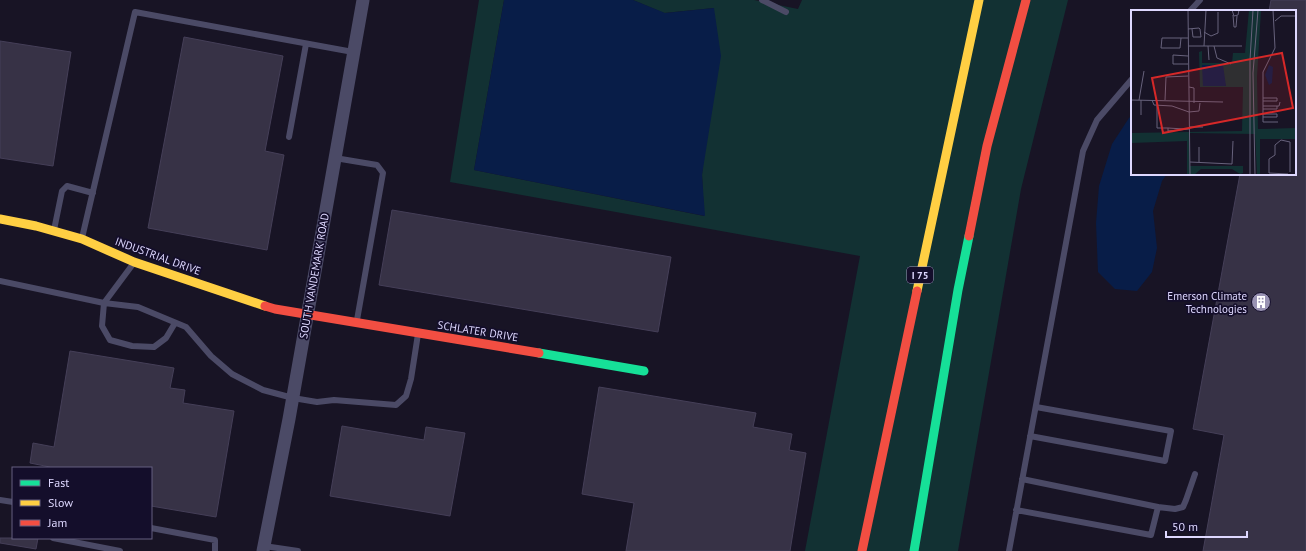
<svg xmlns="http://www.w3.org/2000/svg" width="1306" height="551" font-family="'PT Sans',sans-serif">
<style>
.green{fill:#123133}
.water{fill:#081d48}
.building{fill:#373246;stroke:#453f58}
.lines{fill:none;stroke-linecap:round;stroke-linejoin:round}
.lane{stroke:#4b4a66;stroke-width:6}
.street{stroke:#4b4a66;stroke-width:13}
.fast{stroke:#16e098;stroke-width:9}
.slow{stroke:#ffcf43;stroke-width:9}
.jam{stroke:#f24e42;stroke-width:9}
.labels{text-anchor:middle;stroke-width:3.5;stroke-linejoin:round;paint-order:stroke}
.shield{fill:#140e2b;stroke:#a19bbf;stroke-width:1}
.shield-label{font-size:10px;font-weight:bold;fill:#ded8ff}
.street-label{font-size:11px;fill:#ded8ff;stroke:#140e2b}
.poi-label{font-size:11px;fill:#ded8ff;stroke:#140e2b;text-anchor:end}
.inset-road{fill:none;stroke:#67627c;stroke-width:1}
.view{fill:#d62828;fill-opacity:0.15;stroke:#d62828;stroke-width:2}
.inset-edge{fill:none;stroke:#ded8ff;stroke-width:2}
</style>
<rect width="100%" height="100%" fill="#181425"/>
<path class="green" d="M 479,0 L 504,0 L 474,170 L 704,216 L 702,175 L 714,8 L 664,13 L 633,0 L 754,0 L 798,9 L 802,0 L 1068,0 L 1021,189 L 958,551 L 805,551 L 860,256 L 450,182 Z"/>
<path class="water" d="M 504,0 L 633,0 L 665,13 L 714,8 L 721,56 L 702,175 L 705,216 L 474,170 Z
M 1132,115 L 1132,174 L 1167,174 L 1162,181 L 1153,211 L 1157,248 L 1152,272 L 1137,291 L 1115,289 L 1098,272 L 1096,223 L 1099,186 L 1112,144 L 1129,118 Z"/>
<path class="building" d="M 1271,0 L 1306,0 L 1306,551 L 1203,551 L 1224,435 L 1193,429 L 1240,174 L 1295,174 L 1295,11 L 1269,11 Z
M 184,37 L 283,56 L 265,151 L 284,155 L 267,250 L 148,228 Z
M 0,41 L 71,52 L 53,166 L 0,158 Z
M 392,210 L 671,257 L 658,332 L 379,285 Z
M 70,351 L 174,368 L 170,388 L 185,390 L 183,403 L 234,411 L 216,517 L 151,506 L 151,468 L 50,468 L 50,467 L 30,463 L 33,443 L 54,447 Z
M 599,387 L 756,413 L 753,427 L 792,434 L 789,450 L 806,453 L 790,551 L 626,551 L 634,503 L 582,494 Z
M 342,426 L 424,440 L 426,427 L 465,433 L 450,516 L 330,496 Z
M 0,538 L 38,538 L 36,549 L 0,543 Z"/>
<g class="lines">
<path class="lane" d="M 762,0 L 786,12
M 1190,11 L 1200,0
M 289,137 L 306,44
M 335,158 L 377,165 L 383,173 L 357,320
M 54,230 L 62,191 L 67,186 L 93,193
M 82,238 L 135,12 L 353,52
M 133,264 L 104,303 L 102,326 L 110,340 L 132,346 L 154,347 L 166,338 L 175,323
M 0,281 L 104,303 L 138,307 L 186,327 L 211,356 L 232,374 L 263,390 L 293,398 L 317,402 L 334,400 L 396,405 L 406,396 L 411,379 L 418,334
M 1030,436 L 1165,461 L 1171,431 L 1036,407
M 1022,479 L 1158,507 L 1175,509 L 1183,507 L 1186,500 L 1195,474
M 0,500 L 13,502
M 1016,510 L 1151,535 L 1158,507
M 151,528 L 215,540 L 215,551
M 53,538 L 120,551
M 264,546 L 298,551
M 1009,551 L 1083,151 L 1097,120 L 1132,79"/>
<path class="street" d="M 263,551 L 289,419 L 363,0"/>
<path class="fast" d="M 539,353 L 644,371
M 914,551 L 958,290 L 969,236"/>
<path class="slow" d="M 0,219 L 36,226 L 82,239 L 134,262 L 265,306
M 917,291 L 979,0"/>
<path class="jam" d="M 969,236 L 987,146 L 1026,0
M 265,306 L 275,309 L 539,353
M 862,551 L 917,291"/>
</g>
<defs>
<g id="building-disc" transform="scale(1)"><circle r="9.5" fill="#9993b3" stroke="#140e2b"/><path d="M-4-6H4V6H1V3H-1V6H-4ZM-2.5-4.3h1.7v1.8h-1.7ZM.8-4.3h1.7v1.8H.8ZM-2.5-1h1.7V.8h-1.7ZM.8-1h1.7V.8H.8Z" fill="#fff"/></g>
</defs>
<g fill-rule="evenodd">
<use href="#building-disc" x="1261" y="302"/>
</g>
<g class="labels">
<rect class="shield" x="907" y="267" width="26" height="16" rx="3"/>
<g class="shield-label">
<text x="920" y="279">I 75</text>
</g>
<g class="street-label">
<text transform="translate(158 256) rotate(20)" y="4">INDUSTRIAL DRIVE</text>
<text transform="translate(314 276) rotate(-80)" y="4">SOUTH VANDEMARK ROAD</text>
<text transform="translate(478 331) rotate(9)" y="4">SCHLATER DRIVE</text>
</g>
<g class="poi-label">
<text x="1247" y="300">Emerson Climate<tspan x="1247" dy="13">Technologies</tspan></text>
</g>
</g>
<g transform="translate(1131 10)">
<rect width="165" height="165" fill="#181425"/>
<path d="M 118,0 L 130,0 L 126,67 L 127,119 L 165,118 L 165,129 L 129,129 L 129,165 L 126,165 L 124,124 L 58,123 L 59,156 L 112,156 L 112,163 L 109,164 L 101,159 L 70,159 L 63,165 L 56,165 L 56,131 L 0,133 L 0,123 L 111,121 L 112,77 L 69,77 L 68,42 L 71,41 L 71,53 L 101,53 L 102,43 L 114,43 ZM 73,55 L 88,56 L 95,76 Z" fill="#123133" fill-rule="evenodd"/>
<path d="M 71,55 L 92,55 L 95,76 L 72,76 ZM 138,55 L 142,57 L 141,73 L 138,75 L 134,65 Z" fill="#081d48"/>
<path class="inset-road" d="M 57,0 L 59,165M 101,0 L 103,6 L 107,5 L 108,0M 142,0 L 144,38 L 132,62 L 132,112 L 147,112M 102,5 L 103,17 L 105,17 L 106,6M 144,11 L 150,6 L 165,6M 57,19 L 68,18 L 69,19 L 70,27 L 62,27 L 61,19M 73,22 L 80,26 L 87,23 L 87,2M 50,28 L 49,38 L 30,38 L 31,28 L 57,28M 57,36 L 73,36 L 75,0M 73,36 L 111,36M 77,36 L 78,50M 83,36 L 86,48 L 100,54M 57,46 L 42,45 L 42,54 L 57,54M 58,77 L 63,78 L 63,93M 132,88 L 146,88 L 146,91 L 132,91M 0,90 L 92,92M 8,90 L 13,61M 10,90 L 10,105M 21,90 L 23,95 L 41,96 L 58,102 L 68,101 L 69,93M 34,90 L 35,67 L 57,66M 26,96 L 26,118 L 37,118 L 37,121 L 58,119M 132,96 L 148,96 L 149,92M 132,99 L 146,99 L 146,96M 132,104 L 146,104 L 146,107 L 132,107M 58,117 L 72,117M 37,118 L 53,119M 68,137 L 68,152M 59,152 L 101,154 L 102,131M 157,164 L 138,163 L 138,149 L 144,145 L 144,135 L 150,130 L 159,132 L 159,162M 119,165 L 119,50 L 122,0M 124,165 L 122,63 L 127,0"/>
<path class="view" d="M 151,43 L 162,98 L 32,123 L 21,68 Z"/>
<rect width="165" height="165" class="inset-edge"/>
</g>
<rect x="12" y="467" width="140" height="72" fill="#140e2b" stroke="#655f80"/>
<rect x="20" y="480" width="20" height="6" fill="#16e098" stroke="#655f80"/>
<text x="48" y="487" font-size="12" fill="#ded8ff">Fast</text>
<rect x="20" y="500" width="20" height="6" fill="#ffcf43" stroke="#655f80"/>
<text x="48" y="507" font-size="12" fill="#ded8ff">Slow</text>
<rect x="20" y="520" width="20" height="6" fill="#f24e42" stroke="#655f80"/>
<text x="48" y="527" font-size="12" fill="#ded8ff">Jam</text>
<path d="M1166 531v6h81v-6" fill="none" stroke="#ded8ff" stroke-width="2"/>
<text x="1172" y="531" font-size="12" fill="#ded8ff" stroke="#140e2b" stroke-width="3" paint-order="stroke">50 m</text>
</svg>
